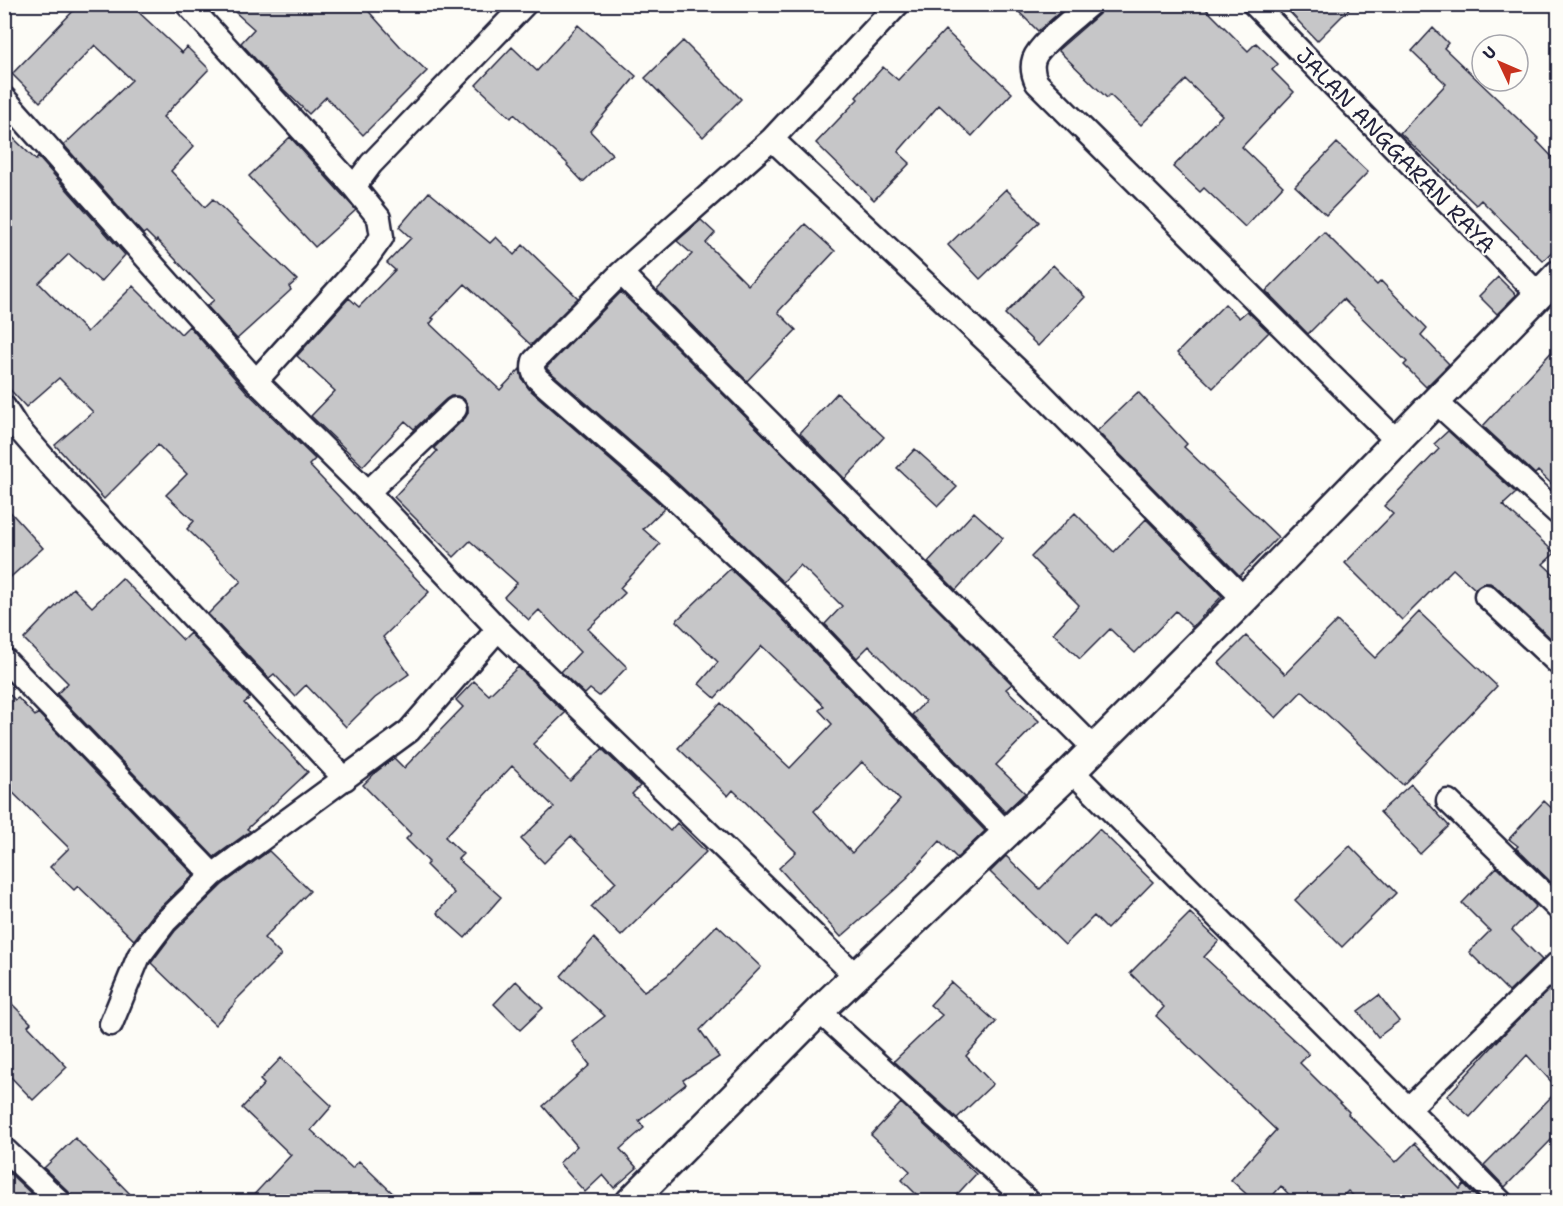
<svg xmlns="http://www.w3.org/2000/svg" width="1563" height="1206" font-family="'Shantell Sans',sans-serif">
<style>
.building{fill:#c6c6c8;stroke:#22223b;stroke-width:1.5;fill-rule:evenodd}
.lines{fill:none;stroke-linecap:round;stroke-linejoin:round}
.minor-casing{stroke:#22223b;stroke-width:27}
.tertiary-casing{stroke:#22223b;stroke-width:33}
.minor{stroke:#fdfcf7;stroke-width:22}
.tertiary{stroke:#fdfcf7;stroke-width:28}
.labels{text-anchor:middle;stroke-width:4.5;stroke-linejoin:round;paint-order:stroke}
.street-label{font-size:22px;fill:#22223b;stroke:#fdfcf7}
</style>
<rect width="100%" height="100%" fill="#fdfcf7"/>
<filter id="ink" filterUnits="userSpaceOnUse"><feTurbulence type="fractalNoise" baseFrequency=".0167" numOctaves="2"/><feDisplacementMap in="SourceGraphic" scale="12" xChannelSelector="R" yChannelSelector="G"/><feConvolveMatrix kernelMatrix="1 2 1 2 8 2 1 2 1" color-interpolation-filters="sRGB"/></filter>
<g filter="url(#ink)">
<path class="building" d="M 80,4 L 130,4 L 182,53 L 187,47 L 209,69 L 163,117 L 194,146 L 171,171 L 205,207 L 213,199 L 297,280 L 289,287 L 291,290 L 237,339 L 207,306 L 214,300 L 157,240 L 156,242 L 146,232 L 143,234 L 64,145 L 132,80 L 95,45 L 40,102 L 12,74 Z
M 226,4 L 362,4 L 400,46 L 427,71 L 363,135 L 326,97 L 309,114 L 279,85 L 241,43 L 254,29 Z
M 1011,4 L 1069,4 L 1038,31 Z
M 1103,4 L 1201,4 L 1248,51 L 1256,43 L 1278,64 L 1272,70 L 1294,92 L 1242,147 L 1283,186 L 1245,227 L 1204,188 L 1200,192 L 1173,167 L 1222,115 L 1186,80 L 1141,125 L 1110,95 L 1107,98 L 1058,50 L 1099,14 Z
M 1282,4 L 1354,4 L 1317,41 Z
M 578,25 L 636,76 L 590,131 L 612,154 L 583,182 L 567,165 L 568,164 L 514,114 L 511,118 L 476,85 L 512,47 L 537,71 Z
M 1433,28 L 1448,43 L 1444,48 L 1539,139 L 1537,141 L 1558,163 L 1558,245 L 1543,261 L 1481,200 L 1476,205 L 1400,133 L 1446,84 L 1412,51 Z
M 945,30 L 1012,93 L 972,136 L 939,105 L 898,152 L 910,163 L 874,200 L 816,143 L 858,99 L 856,97 L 883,67 L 898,80 Z
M 683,41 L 741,99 L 703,137 L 645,78 Z
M 4,129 L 36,160 L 38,157 L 125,255 L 101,282 L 69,254 L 39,283 L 87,332 L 133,286 L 181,334 L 189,326 L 246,391 L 315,459 L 309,465 L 429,592 L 383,637 L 409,674 L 375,698 L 346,727 L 306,685 L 295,696 L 274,674 L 269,678 L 208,614 L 241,581 L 187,529 L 194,521 L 166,495 L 187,474 L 158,445 L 104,499 L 55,445 L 93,412 L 59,378 L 26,407 L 4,383 Z
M 290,137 L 356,210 L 315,247 L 249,176 Z
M 1337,143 L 1368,172 L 1326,215 L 1295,186 Z
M 1006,189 L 1039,222 L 980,279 L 948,245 Z
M 429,192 L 490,243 L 496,237 L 514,255 L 523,245 L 578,298 L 531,345 L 465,284 L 432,318 L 434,319 L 430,324 L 500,390 L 520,369 L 522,379 L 529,389 L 665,508 L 643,529 L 660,544 L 620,588 L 625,593 L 588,629 L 627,667 L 599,696 L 590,689 L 585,694 L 561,672 L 580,652 L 539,610 L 529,620 L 504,597 L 517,583 L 470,541 L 454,557 L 394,497 L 437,451 L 434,448 L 465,418 L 468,413 L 468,406 L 464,399 L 458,396 L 451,396 L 446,399 L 414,429 L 405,421 L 363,466 L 311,416 L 335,391 L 297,356 L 349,298 L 359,307 L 395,270 L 387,263 L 411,238 L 399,227 Z
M 701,220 L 715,233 L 706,243 L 748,285 L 805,224 L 835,251 L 778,312 L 796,330 L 747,381 L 657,290 L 692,254 L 677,241 Z
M 1324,232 L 1377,285 L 1381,281 L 1427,328 L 1421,335 L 1449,364 L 1426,387 L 1404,365 L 1407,362 L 1343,299 L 1308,334 L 1266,291 Z
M 1053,265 L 1085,297 L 1038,346 L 1005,314 Z
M 1498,277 L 1516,295 L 1497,314 L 1479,296 Z
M 621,292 L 1012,684 L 1006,689 L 1039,721 L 996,765 L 1025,793 L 1005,812 L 912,715 L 925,702 L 869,646 L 857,658 L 825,624 L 842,606 L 811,575 L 800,565 L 783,582 L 671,477 L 547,369 L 547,367 Z
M 1225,304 L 1239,318 L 1247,311 L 1269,332 L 1213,388 L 1177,353 Z
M 1558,345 L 1558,490 L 1538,471 L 1535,474 L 1483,426 Z
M 1138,392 L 1187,444 L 1184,447 L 1278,537 L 1240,576 L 1097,431 Z
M 837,393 L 884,437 L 845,479 L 800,433 Z
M 1448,431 L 1516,493 L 1503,505 L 1555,553 L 1543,564 L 1558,578 L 1558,645 L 1495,586 L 1490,583 L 1483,583 L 1475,589 L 1453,569 L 1402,620 L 1345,563 L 1393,514 L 1384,506 L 1439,449 L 1434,444 Z
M 915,449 L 957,487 L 938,506 L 897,468 Z
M 4,505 L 43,548 L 4,583 Z
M 974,512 L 1003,538 L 956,590 L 928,562 Z
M 1075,513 L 1114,552 L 1146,519 L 1222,596 L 1192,627 L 1176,611 L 1135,653 L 1110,629 L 1080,659 L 1053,633 L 1079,605 L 1031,557 Z
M 730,569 L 774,610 L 985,831 L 957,858 L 940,841 L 907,877 L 908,878 L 841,937 L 779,868 L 796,852 L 733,790 L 728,796 L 678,748 L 721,703 L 790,768 L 832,724 L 819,710 L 824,706 L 762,646 L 715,698 L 699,684 L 718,662 L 676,621 ZM 862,762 L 900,800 L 852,853 L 814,811 Z
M 122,578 L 183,640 L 190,633 L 250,698 L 244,703 L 308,772 L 247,829 L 250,831 L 214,857 L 57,694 L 68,683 L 24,639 L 73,588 L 92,607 Z
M 1419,612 L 1497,686 L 1403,785 L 1302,691 L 1276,718 L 1219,663 L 1246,636 L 1285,674 L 1337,621 L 1375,658 Z
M 518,667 L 565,713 L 533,744 L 570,781 L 602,749 L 640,786 L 632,794 L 670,831 L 677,823 L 706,852 L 621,936 L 591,907 L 616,882 L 571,836 L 544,863 L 521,839 L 554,807 L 512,766 L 445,837 L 463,854 L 458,859 L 501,897 L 465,938 L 437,913 L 454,893 L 426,865 L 429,862 L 406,839 L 411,834 L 363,785 L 376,772 L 394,758 L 404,768 L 463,707 L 456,700 L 474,681 L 489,695 Z
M 4,689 L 15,700 L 18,698 L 35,716 L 38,713 L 194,875 L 155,912 L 134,940 L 78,886 L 74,890 L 50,867 L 69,848 L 4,784 Z
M 1411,784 L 1449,826 L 1420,854 L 1380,812 Z
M 1544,801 L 1558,814 L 1558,882 L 1555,886 L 1516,848 L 1518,846 L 1509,839 Z
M 1099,829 L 1153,882 L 1107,929 L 1094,916 L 1065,945 L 990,872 L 1006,856 L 1040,889 Z
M 1350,846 L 1396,893 L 1342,947 L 1295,900 Z
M 269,851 L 310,891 L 264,938 L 281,955 L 235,1001 L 236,1002 L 215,1025 L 151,963 L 175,931 L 222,885 Z
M 1497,867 L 1536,906 L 1512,930 L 1542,960 L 1509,992 L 1469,952 L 1490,931 L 1462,903 Z
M 1190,913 L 1219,941 L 1204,957 L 1309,1054 L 1300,1063 L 1349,1112 L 1348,1114 L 1396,1162 L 1415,1143 L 1460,1189 L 1464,1184 L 1481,1202 L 1360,1202 L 1348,1191 L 1337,1202 L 1296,1202 L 1281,1186 L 1267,1202 L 1255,1202 L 1231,1180 L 1276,1130 L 1156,1016 L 1164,1007 L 1130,973 Z
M 717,925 L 761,967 L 700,1030 L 719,1057 L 683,1080 L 686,1084 L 639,1121 L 644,1128 L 620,1149 L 637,1168 L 614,1188 L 603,1175 L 585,1192 L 559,1163 L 577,1146 L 543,1106 L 590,1065 L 572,1042 L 605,1016 L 561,976 L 594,938 L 644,991 L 667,976 Z
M 516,981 L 543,1008 L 520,1030 L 494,1004 Z
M 1558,981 L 1558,1089 L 1527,1055 L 1470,1117 L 1447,1096 L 1506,1032 Z
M 951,982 L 996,1022 L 966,1056 L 993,1084 L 957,1118 L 894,1061 L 942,1015 L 930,1005 Z
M 1379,995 L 1399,1021 L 1378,1037 L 1358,1011 Z
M 4,996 L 31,1023 L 28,1026 L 67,1067 L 33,1100 L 4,1070 Z
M 281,1058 L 332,1106 L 311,1130 L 352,1168 L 359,1161 L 402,1202 L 247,1202 L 291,1155 L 242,1108 L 264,1084 L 260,1080 Z
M 1558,1090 L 1558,1133 L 1505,1187 L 1484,1165 Z
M 901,1103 L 976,1174 L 950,1202 L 924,1202 L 902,1180 L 910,1171 L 871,1135 Z
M 75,1138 L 138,1202 L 75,1202 L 73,1199 L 69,1192 L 44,1168 Z
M 4,1168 L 40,1202 L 4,1202 Z"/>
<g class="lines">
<g class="minor-casing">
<path id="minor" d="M 187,4 L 354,187 L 371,164 L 525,4
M 898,4 L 772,139 L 621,273 L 534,361 C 532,369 533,373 538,379 L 662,487 L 783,600 L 1006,833
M 1090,4 C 1077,16 1039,44 1034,59 C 1031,68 1033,75 1037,83 L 1397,441
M 1254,4 L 1539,295
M 4,98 L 256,381 L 368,492 L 498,629 L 855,975
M 772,139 L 1028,380 L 1244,599
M 621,273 L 1093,747
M 256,381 L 367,258 L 382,237 L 379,218 L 354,187
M 1436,402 L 1558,513
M 4,407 L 16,426 L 49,464 L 345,779
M 368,492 L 455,409
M 1486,596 L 1558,663
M 4,659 L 213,875
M 1072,771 L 1501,1202
M 1448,801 L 1558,908
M 819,1011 L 1029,1202
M 111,1024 L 139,956 L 165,922 L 213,875 L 409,731 L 498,629
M 1408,1109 L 1558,963
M 4,1149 L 60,1202"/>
</g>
<g class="tertiary-casing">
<path id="tertiary" d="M 630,1202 L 819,1011 L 1072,771 L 1244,599 L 1558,275"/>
</g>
<use href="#minor" class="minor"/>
<use href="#tertiary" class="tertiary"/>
</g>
</g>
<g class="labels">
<g class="street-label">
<text transform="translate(1396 150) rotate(46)" y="8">JALAN ANGGARAN RAYA</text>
</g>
</g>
<rect width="1563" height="1206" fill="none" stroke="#fdfcf7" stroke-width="24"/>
<rect x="12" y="12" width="1539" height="1182" fill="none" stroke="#22223b" stroke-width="2" filter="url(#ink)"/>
<g transform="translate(1500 63) rotate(314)"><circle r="28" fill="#fdfcf7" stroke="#a5a5ac" stroke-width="1.5"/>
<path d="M0-4.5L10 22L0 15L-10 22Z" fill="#c8321e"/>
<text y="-9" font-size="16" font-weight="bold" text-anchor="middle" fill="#22223b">U</text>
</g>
</svg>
